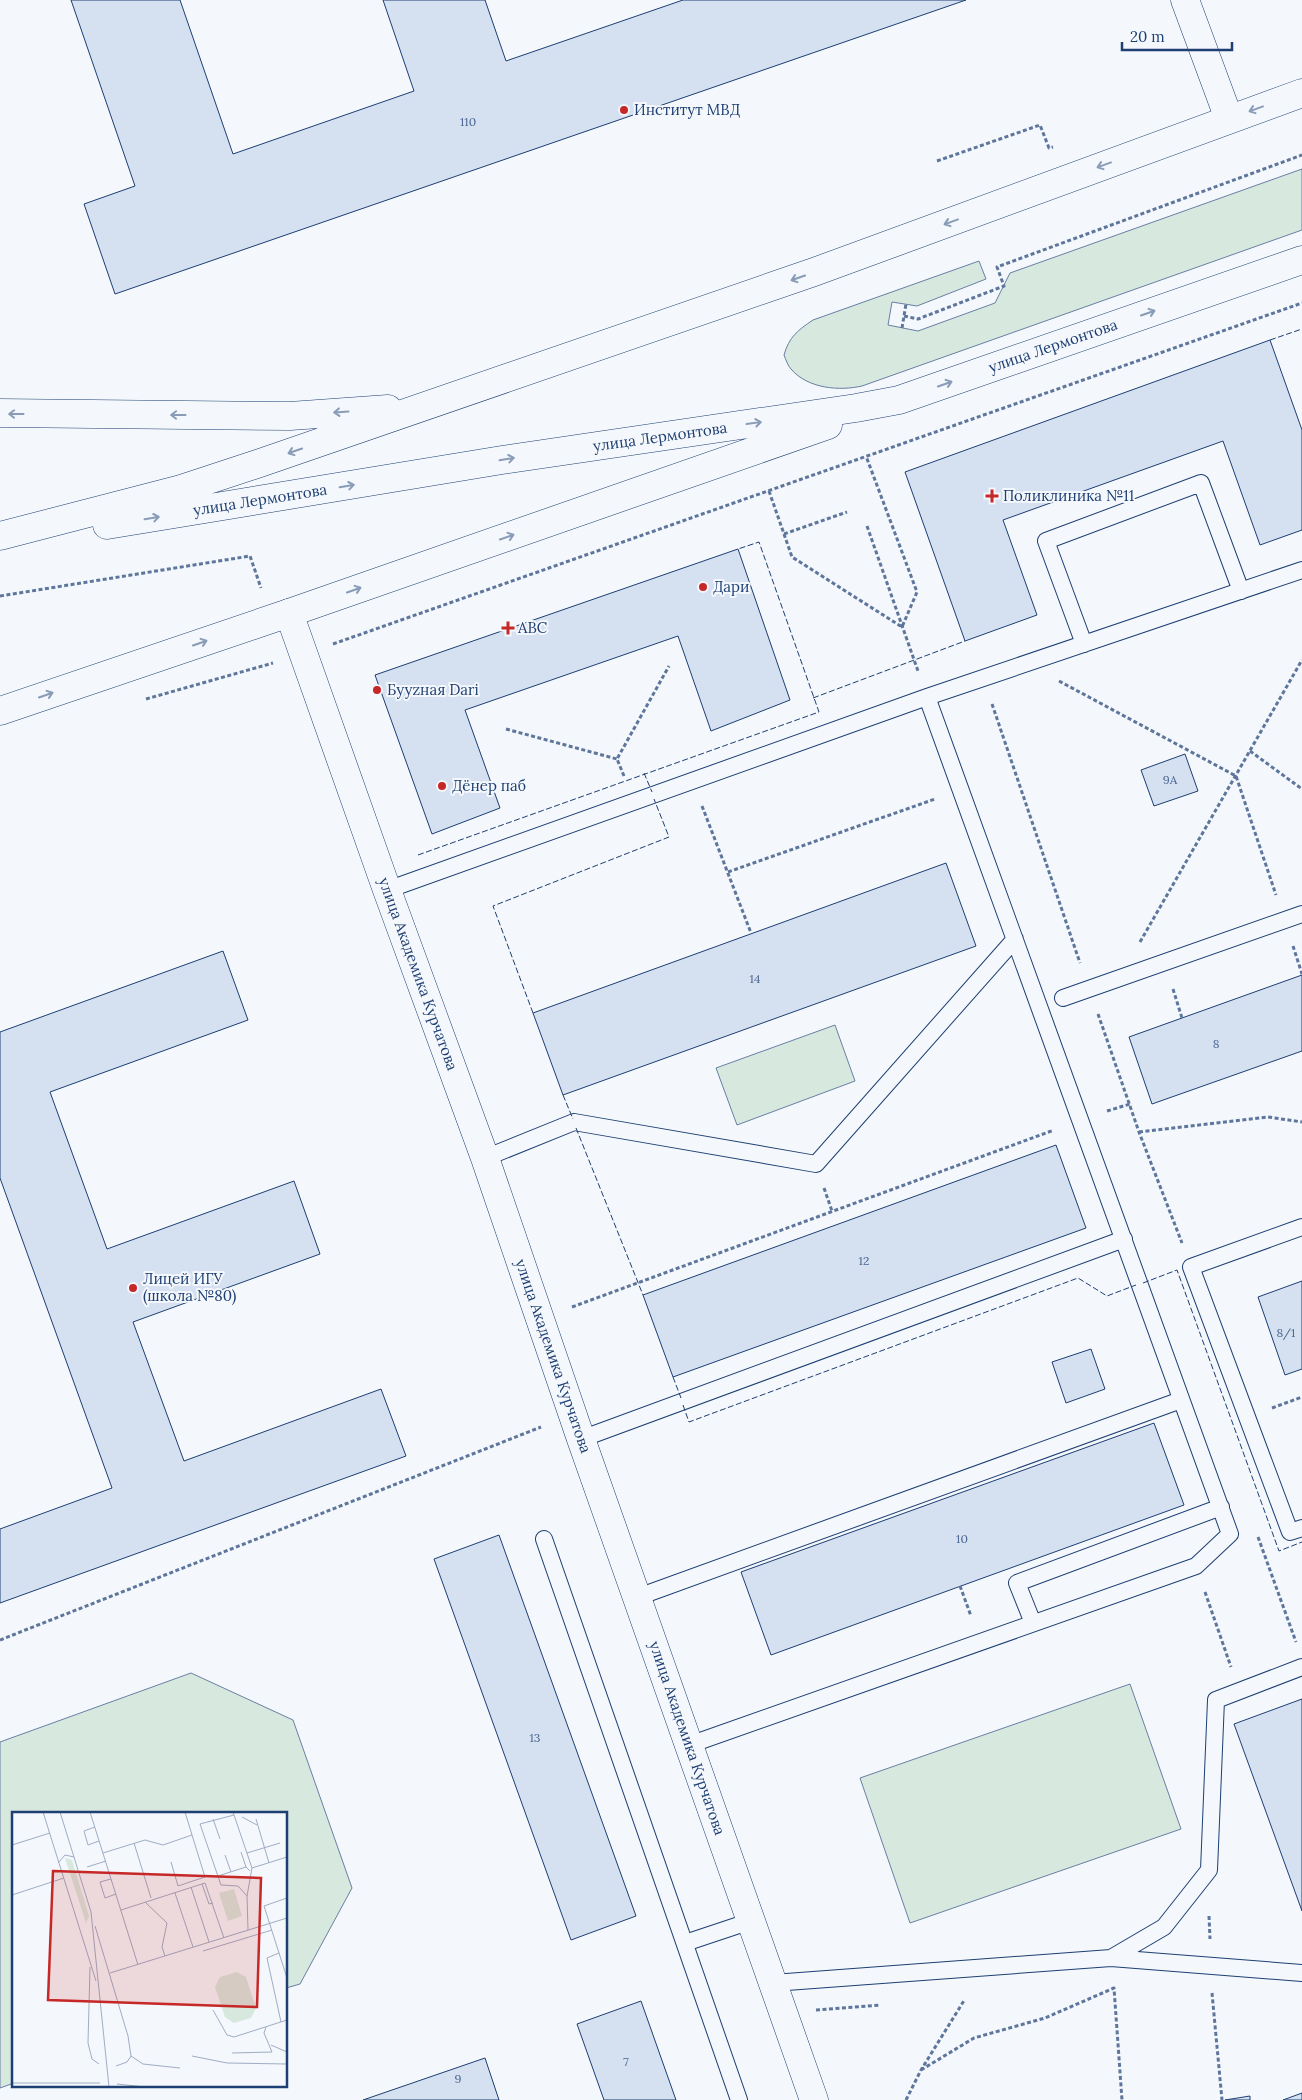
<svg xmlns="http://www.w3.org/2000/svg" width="1302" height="2100" font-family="Lora,serif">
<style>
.green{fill:#d7e8df;stroke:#687fa3}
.building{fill:#d5e0f0;stroke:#1d3f73}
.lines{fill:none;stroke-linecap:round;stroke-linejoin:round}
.lane-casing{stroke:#1d3f73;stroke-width:18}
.street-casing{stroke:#1d3f73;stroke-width:29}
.secondary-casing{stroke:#1d3f73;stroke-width:29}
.path{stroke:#5e769c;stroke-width:3;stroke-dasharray:4 2.5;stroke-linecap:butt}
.lane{stroke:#f4f7fb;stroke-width:16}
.street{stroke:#f4f7fb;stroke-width:28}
.secondary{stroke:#f4f7fb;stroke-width:28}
.fence{stroke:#1d3f73;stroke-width:1;stroke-dasharray:6 2.5;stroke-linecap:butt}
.oneway{stroke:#889bb7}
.poi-dot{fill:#c62828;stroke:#f4f7fb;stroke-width:2}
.labels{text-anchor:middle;stroke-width:4;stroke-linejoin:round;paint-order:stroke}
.number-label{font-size:12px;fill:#4b6792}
.poi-label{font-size:15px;fill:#1d3f73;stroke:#f4f7fb;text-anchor:start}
.street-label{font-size:15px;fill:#1d3f73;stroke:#f4f7fb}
.inset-road{fill:none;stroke:#9eadc5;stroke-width:1}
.view{fill:#c62828;fill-opacity:0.15;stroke:#c62828;stroke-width:2.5}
.inset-edge{fill:none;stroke:#1d3f73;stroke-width:2.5}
</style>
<rect width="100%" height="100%" fill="#f4f7fb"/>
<path class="green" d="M 1302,169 L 1302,230 L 862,386 C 840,391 808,389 791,369 C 788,366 786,360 784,355 C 789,337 798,330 813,320 L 979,261 L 986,279 L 917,306 L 892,302 L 888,325 L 918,331 L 995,303 L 1010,273 Z
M 835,1025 L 855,1081 L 737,1125 L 716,1068 Z
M 191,1673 L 293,1720 L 352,1888 L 300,1984 L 286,1988 L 286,1814 L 14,1814 L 14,2083 L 0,2088 L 0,1742 Z
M 1130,1684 L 1181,1829 L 910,1923 L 860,1778 Z"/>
<path class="building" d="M 71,0 L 180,0 L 233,154 L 414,91 L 383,0 L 485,0 L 506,61 L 683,0 L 966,0 L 115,294 L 84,204 L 135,186 Z
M 1270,340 L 1302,430 L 1302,530 L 1260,545 L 1223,441 L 1003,520 L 1037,615 L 965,641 L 905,472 Z
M 738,549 L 790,700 L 711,731 L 678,636 L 465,710 L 500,808 L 432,834 L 375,675 Z
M 1185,754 L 1198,791 L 1154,806 L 1141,770 Z
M 946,863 L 976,946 L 563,1095 L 533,1013 Z
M 223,951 L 248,1020 L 50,1092 L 107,1249 L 294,1181 L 320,1254 L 133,1322 L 184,1461 L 381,1389 L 406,1456 L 0,1603 L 0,1529 L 112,1488 L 0,1178 L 0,1032 Z
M 1302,975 L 1302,1051 L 1152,1104 L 1129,1037 Z
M 1056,1145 L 1086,1228 L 673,1377 L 643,1295 Z
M 1302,1281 L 1302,1369 L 1285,1375 L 1258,1297 Z
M 1091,1349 L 1105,1389 L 1066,1403 L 1052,1362 Z
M 1154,1423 L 1184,1505 L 771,1655 L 741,1572 Z
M 499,1535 L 636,1916 L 571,1940 L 434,1559 Z
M 1302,1699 L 1302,1911 L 1234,1724 Z
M 641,2001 L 676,2100 L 604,2100 L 577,2024 Z
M 485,2058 L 499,2100 L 363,2100 Z
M 1302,2093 L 1302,2100 L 1283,2100 Z
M 1250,2096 L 1250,2100 L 1225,2100 Z"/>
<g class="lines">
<g class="lane-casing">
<path id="lane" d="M 1084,644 L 1046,541 L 1201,483 L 1241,591
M 387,890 L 927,697 L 1302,570
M 1063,998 L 1302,914
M 485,1158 L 574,1122 L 816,1164 L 1015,939
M 1302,1227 L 1191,1267 L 1290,1532 L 1302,1528
M 581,1439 L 1124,1239
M 544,1539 L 739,2100
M 638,1597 L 1181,1400
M 1033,1623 L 1017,1583 L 1221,1507
M 689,1745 L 1196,1566 L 1230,1534 L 927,697
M 685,1943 L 751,1921
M 1111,1958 L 1164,1927 L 1209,1870 L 1216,1700 L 1302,1667
M 773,1983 L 1111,1958 L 1302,1973"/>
</g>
<g class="street-casing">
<path id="street" d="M 1185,0 L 1229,119
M 289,613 L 387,890 L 485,1158 L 581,1439 L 814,2100"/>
</g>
<g class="secondary-casing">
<path id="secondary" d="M 0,413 L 290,416 L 388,409
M 107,525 L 502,460 L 856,408 L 899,400 L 1302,260
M 0,536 L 181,489 L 260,463 L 814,272 L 1302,93
M 0,711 L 289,613 L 828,425"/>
</g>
<path class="path" d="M 937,161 L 1040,125 L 1049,148 L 1053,147
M 904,316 L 918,319 L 1004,286 L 997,267 L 1302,155
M 902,328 L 906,304
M 769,491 L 792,557 L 902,627 L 917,592 L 866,456
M 867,526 L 918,671
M 784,534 L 847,512
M 0,596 L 250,556 L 261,588
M 333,644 L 1302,303
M 1059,681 L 1236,776 L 1276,895
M 146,699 L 273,663
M 992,704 L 1080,963
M 506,729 L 617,759
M 1250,751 L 1302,789
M 624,776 L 617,759 L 669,666
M 702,806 L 751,933
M 728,872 L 935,799
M 1140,942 L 1302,660
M 1293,946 L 1302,974
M 1173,989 L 1182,1018
M 1098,1014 L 1139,1132 L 1182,1243
M 1107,1111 L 1130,1104
M 1139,1132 L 1268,1117 L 1302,1122
M 824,1188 L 832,1211
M 572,1307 L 1054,1130
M 1272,1408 L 1302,1397
M 1258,1537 L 1296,1642
M 960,1586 L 971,1616
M 1205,1592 L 1231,1667
M 0,1640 L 541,1427
M 1209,1916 L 1210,1939
M 1212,1993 L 1222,2100
M 816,2010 L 880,2005
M 921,2070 L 974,2038 L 1045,2018 L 1114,1988 L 1122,2100
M 906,2100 L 921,2070 L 965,1999"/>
<use href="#lane" class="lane"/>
<use href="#street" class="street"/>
<use href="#secondary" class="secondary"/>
<path class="fence" d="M 1270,340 L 1302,329
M 813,698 L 965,641
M 644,773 L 652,792
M 418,855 L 819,712 L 759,542 L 738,549
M 533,1013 L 493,906 L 669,837 L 654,799
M 563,1095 L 573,1119
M 576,1128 L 643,1295
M 1143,1283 L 1177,1270 L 1279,1551 L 1302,1542
M 673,1377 L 681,1398
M 683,1405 L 689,1422 L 1078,1278 L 1107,1296 L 1136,1285"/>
</g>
<defs><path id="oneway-shaft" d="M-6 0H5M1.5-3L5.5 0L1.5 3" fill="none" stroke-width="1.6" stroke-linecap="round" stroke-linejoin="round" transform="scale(1.25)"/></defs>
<g class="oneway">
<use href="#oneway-shaft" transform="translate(1256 109) rotate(160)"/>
<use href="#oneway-shaft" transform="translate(1104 165) rotate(160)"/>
<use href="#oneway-shaft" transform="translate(951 222) rotate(160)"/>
<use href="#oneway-shaft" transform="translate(798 278) rotate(161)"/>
<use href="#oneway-shaft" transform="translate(1148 313) rotate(-19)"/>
<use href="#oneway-shaft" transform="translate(945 384) rotate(-19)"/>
<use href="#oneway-shaft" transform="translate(341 412) rotate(176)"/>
<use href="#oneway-shaft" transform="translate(16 414) rotate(-180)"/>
<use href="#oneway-shaft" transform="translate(178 415) rotate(-180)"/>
<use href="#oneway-shaft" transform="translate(754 423) rotate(-8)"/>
<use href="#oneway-shaft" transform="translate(295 451) rotate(161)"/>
<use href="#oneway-shaft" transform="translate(507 459) rotate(-9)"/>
<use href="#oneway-shaft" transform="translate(347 486) rotate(-9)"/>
<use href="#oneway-shaft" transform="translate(152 518) rotate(-9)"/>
<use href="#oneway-shaft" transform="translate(507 537) rotate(-19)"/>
<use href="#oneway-shaft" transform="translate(354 590) rotate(-19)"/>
<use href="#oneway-shaft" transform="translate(200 643) rotate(-19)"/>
<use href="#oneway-shaft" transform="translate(46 695) rotate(-19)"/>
</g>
<g class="poi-dot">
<circle cx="624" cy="110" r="5"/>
<path d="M989.5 488.5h5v5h5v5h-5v5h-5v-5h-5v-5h5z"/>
<circle cx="703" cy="587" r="5"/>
<path d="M505.5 620.5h5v5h5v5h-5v5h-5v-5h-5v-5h5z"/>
<circle cx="377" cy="690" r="5"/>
<circle cx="442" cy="786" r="5"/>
<circle cx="133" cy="1288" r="5"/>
</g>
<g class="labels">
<g class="number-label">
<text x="468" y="126">110</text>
<text x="1170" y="784">9А</text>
<text x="755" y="983">14</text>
<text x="1216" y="1048">8</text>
<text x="864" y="1265">12</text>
<text x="1286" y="1337">8/1</text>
<text x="962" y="1543">10</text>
<text x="535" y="1742">13</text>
<text x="626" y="2066">7</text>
<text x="458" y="2083">9</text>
</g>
<g class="poi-label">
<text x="634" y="115">Институт МВД</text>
<text x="1003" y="501">Поликлиника №11</text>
<text x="713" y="592">Дари</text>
<text x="518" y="633">ABC</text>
<text x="387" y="695">Бууzная Dari</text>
<text x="452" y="791">Дёнер паб</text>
<text x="143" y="1284">Лицей ИГУ<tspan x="143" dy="17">(школа №80)</tspan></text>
</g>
<g class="street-label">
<text transform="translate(1053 346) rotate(-19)" y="5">улица Лермонтова</text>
<text transform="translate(660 437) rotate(-8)" y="5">улица Лермонтова</text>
<text transform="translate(260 500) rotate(-9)" y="5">улица Лермонтова</text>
<text transform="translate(418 974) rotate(70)" y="5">улица Академика Курчатова</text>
<text transform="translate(553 1356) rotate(71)" y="5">улица Академика Курчатова</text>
<text transform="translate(687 1738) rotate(71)" y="5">улица Академика Курчатова</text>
</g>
</g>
<g transform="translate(12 1812)">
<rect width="275" height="275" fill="#f4f7fb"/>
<path d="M 53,46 L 60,48 L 77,104 L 74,111 ZM 222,77 L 230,104 L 216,109 L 207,81 ZM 225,160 L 234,165 L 244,196 L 239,206 L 222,211 L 213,205 L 203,175 L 208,165 Z" fill="#d7e8df"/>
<path class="inset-road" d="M 31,0 L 84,169M 48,0 L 79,100 L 97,275M 78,0 L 126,153M 221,0 L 240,56 L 235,84 L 236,118M 222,3 L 188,12 L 209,73 L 226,74 L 235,84M 230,5 L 245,13M 201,7 L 208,27M 244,7 L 257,51M 83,15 L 72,19 L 76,33 L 87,29M 122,31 L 139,86M 0,33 L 38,21M 229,40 L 234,55M 91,41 L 133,28 L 151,33 L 180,23 L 173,0M 235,41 L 268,31M 213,43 L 219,60M 47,50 L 53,43 L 62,45M 159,50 L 166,74 L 193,65 L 180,23M 75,55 L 94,49M 240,56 L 275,45M 206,64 L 234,55 L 238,59M 99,67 L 88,70 L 93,86 L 104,82M 190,72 L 197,92 L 201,91M 179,75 L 197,130M 163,81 L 181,135M 0,83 L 52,66M 275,86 L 252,94 L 275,166M 133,90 L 155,111 L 150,135 L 153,144M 109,98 L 193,71 L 212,126M 83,114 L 116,224 L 119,244 L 115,250 L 104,254M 191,139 L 260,118M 267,141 L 255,146 L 269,210M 78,155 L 76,231 L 80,247 L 87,252M 98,161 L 275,106M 201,198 L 215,223 L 222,225 L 275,208M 259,233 L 275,240M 220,241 L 260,240 L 252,221 L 254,215M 119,244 L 131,252 L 168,256M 180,244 L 215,251 L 275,252M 0,271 L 88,271M 105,272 L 133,275"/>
<path class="view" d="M 41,59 L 249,66 L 245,195 L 36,188 Z"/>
<rect width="275" height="275" class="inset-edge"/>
</g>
<path d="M1122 42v8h110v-8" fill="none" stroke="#1d3f73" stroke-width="2.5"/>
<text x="1130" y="42" font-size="15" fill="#1d3f73" stroke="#f4f7fb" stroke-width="4" paint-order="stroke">20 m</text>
</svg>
